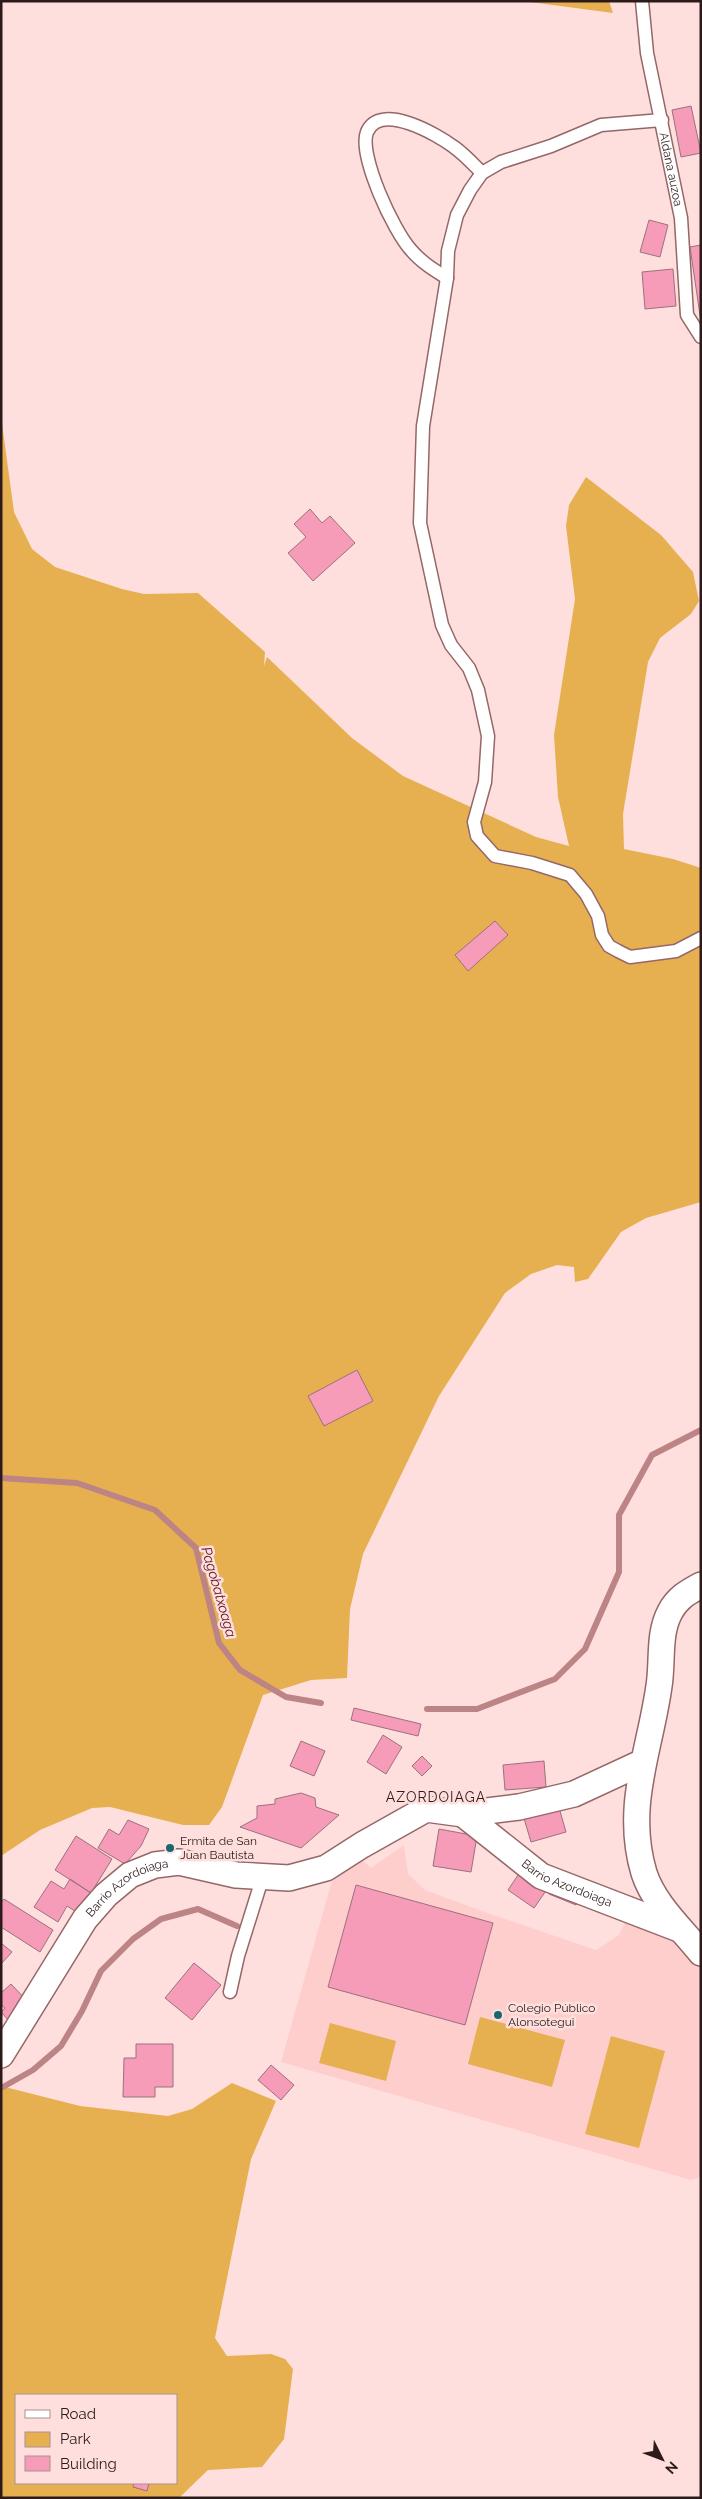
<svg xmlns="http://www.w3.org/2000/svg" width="702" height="2499" font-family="Raleway,sans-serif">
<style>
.built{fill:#fececd}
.green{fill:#e6b050;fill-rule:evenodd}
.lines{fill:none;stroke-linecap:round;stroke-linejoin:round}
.stream{stroke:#bc8484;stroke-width:6}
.building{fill:#f69cb9;stroke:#9c707d}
.lane-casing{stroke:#956767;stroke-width:15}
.street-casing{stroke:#956767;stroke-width:28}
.lane{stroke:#fff;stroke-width:12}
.street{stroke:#fff;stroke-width:25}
.poi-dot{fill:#1a676b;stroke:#fedfde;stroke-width:2}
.labels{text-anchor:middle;stroke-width:5;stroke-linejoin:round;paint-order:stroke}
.street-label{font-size:12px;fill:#2d1b1b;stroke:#fedfde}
.poi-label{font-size:12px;fill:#2d1b1b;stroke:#fedfde;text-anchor:start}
.water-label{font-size:14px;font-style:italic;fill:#5b141c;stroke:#fedfde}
.neighbourhood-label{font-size:14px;letter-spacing:1px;fill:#2d1b1b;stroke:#fedfde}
</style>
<rect width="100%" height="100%" fill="#fedfde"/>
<path class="built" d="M 404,1845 L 408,1874 L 425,1890 L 493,1915 L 596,1950 L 619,1935 L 625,1922 L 683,1946 L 701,1967 L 701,2177 L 691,2180 L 281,2062 L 335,1870 L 362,1860 L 371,1868 Z"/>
<path class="green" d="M 528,1 L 609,1 L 613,13 L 530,2 Z
M 1,416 L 14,512 L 32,549 L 55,567 L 122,589 L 144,594 L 198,593 L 265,652 L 264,666 L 267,657 L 352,738 L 403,776 L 536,837 L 569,846 L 558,797 L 554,735 L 575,599 L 566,526 L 569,505 L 586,477 L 661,535 L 693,572 L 699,601 L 691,614 L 660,638 L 648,662 L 623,814 L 624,849 L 673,859 L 701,868 L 701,1202 L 646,1218 L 621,1232 L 588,1279 L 575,1282 L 574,1267 L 557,1265 L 531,1274 L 505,1293 L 439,1396 L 363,1554 L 350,1609 L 347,1678 L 311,1680 L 263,1695 L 222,1807 L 209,1825 L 183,1825 L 110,1807 L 92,1808 L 40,1830 L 1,1856 Z
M 480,2017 L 565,2040 L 552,2087 L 468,2064 Z
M 330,2023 L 396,2041 L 386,2081 L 319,2063 Z
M 611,2036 L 665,2051 L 639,2148 L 585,2134 Z
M 232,2083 L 276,2101 L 251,2159 L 215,2338 L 227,2356 L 271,2354 L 285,2359 L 293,2369 L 284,2439 L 262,2467 L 208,2470 L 179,2498 L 1,2498 L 1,2086 L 80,2106 L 168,2116 L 192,2109 ZM 16,2395 L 176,2395 L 176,2483 L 16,2483 Z"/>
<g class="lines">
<path class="stream" d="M 1,1478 L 77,1483 L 155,1510 L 196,1548 L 219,1643 L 240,1670 L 286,1697 L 321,1703
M 427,1709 L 477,1709 L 555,1679 L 585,1649 L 619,1572 L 619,1515 L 652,1455 L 701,1430
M 3,2087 L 33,2070 L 61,2046 L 82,2011 L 101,1971 L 133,1939 L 161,1919 L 198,1909 L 237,1926"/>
</g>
<path class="building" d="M 691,106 L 701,153 L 681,157 L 672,110 Z
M 649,220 L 668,225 L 660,257 L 640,252 Z
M 701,245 L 701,322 L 690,247 Z
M 673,269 L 676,306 L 645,309 L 642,272 Z
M 310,509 L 322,523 L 330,516 L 355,543 L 313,581 L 288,553 L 306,537 L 294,524 Z
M 495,921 L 508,935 L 468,971 L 455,955 Z
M 357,1370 L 373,1401 L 324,1426 L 308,1396 Z
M 354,1708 L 421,1724 L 418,1736 L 351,1720 Z
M 383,1735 L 402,1747 L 386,1774 L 367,1762 Z
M 301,1741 L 325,1751 L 314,1776 L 290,1766 Z
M 422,1756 L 432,1766 L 422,1776 L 412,1766 Z
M 544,1761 L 546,1787 L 505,1790 L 503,1765 Z
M 301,1793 L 315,1798 L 316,1807 L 339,1815 L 301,1848 L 240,1827 L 257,1818 L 257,1806 L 275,1804 L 275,1799 Z
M 558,1804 L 566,1832 L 531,1842 L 523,1815 Z
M 128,1820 L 149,1829 L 141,1846 L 125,1864 L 98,1848 L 109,1829 L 119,1835 Z
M 439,1829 L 477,1836 L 471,1872 L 433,1866 Z
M 76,1836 L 112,1859 L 91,1893 L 55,1870 Z
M 522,1869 L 548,1888 L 534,1908 L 508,1890 Z
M 70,1879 L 91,1893 L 78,1913 L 67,1906 L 58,1922 L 34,1907 L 51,1881 L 64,1889 Z
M 356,1885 L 493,1923 L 465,2025 L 328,1987 Z
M 553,1885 L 579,1896 L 576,1905 L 549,1894 Z
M 4,1899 L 53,1930 L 40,1952 L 1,1927 L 1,1903 Z
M 1,1943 L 12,1952 L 1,1964 Z
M 194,1963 L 221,1985 L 192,2020 L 165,1998 Z
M 11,1984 L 29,2003 L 9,2021 L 1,2012 L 5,2008 L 1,2005 L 1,1993 Z
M 136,2044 L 173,2044 L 173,2087 L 155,2087 L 155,2097 L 123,2097 L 124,2058 L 136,2058 Z
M 271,2065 L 294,2085 L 281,2100 L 258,2080 Z
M 134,2483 L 149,2483 L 147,2491 L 133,2487 Z"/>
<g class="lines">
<g class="lane-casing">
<g id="lane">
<path id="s1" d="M 642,1 L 647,53 L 681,218 L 687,315 L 701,337"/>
<path d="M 662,120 L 601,125 L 551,146 L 501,162 L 482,173 L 470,190 L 457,215 L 448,251 L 447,278 L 423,426 L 420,523 L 442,625 L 451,645 L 469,668 L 478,690 L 488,736 L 485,782 L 474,822 L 477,836 L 495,856 L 532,863 L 570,875 L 586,894 L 598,916 L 602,935 L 609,946 L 618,951 L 630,957 L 676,951 L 701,938"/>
<path d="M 447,278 C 434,270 421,262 411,250 C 394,232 358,155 367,132 C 380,101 438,135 454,147 C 464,154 473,164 482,173"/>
<path d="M 230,1992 L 238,1956 L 263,1876"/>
</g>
</g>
<g class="street-casing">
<g id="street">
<path d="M 701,1585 C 688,1592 677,1598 670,1612 C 658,1634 663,1662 659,1686 C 650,1751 624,1806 644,1873 C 654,1904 681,1928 701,1953"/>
<path id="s2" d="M 463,1814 L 541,1876 L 679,1929"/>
<path id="s3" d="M 1,2055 L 85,1919 L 106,1895 L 130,1875 L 155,1865 L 179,1862 L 236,1875 L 289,1878 L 326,1868 L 362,1845 L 426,1809 L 463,1814 L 519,1807 L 574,1794 L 643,1762"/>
</g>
</g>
<use href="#lane" class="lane"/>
<use href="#street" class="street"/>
</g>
<g class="poi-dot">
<circle cx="170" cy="1848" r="5"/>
<circle cx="498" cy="2015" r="5"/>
</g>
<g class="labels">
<g class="street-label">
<text dy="4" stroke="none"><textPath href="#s1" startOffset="171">Aldana auzoa</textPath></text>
<text dy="4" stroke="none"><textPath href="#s2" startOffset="126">Barrio Azordoiaga</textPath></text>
<text dy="4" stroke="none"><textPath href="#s3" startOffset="214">Barrio Azordoiaga</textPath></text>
</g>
<g class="poi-label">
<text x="180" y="1845">Ermita de San<tspan x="180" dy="14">Juan Bautista</tspan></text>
<text x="508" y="2012">Colegio Público<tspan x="508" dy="14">Alonsotegui</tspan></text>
</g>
<g class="water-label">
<text transform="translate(219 1592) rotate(74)" y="5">Pagobatxoaga</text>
</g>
<g class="neighbourhood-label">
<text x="436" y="1802">AZORDOIAGA</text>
</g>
</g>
<rect width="702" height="2499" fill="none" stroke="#2d1b1b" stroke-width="5"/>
<rect x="15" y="2394" width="162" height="90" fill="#fedfde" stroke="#aa9190"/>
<rect x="25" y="2410" width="25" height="8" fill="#ffffff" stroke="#aa9190"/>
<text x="60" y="2419" font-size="15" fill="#2d1b1b">Road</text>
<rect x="25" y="2432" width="25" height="15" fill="#e6b050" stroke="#aa9190"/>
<text x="60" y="2444" font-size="15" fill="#2d1b1b">Park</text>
<rect x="25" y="2456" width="25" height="15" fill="#f69cb9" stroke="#aa9190"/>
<text x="60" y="2469" font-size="15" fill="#2d1b1b">Building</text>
<g transform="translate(662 2459) rotate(132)" stroke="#fedfde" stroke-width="4" paint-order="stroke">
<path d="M0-4L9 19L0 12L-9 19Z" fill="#2d1b1b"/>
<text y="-8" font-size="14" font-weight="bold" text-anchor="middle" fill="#2d1b1b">N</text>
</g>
</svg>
